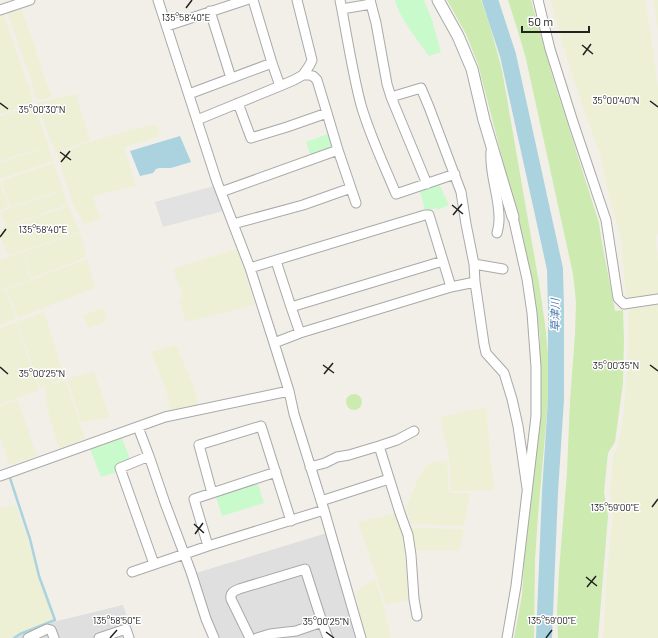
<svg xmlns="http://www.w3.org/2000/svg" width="658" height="638" font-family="Barlow,'Noto Sans JP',sans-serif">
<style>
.residential{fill:#e0dfdf}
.farmland{fill:#eef0d5}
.grass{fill:#cdebb0}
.park{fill:#c8facc}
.parking{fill:#e2e2e2}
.water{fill:#aad3df}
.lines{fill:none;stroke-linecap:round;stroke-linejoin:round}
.stream{stroke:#aad3df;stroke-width:2.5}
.river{stroke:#aad3df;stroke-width:16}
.minor-casing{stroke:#a9a9a9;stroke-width:11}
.tertiary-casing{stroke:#a9a9a9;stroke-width:13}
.minor{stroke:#fff;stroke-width:9}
.tertiary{stroke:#fff;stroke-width:11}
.ticks{fill:none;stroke:#222;stroke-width:1.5}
.labels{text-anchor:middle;stroke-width:3;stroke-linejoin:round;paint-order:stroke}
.water-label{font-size:11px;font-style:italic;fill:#4a7aab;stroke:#fff}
.ticks-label{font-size:10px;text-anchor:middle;fill:#222;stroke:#fff;stroke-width:3;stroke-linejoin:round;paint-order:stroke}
</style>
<rect width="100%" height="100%" fill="#f2efe9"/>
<path class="residential" d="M 327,533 L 357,638 L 218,638 L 196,573 Z
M 123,605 L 134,638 L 15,638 L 21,635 L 57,621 Z"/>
<path class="farmland" d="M 551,0 L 645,0 L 651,34 L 658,89 L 658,234 L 655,235 L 658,259 L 658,294 L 629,299 L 626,295 L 620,234 L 608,193 L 600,154 L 584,111 L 563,46 Z
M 653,0 L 658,0 L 658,32 L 657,26 Z
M 21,8 L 35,47 L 46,82 L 52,97 L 39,100 L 39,98 L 36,99 L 31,79 L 7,12 Z
M 3,14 L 23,70 L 26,80 L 29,84 L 33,104 L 0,114 L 0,15 Z
M 76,94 L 90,140 L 56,153 L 36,103 Z
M 34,106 L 49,145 L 0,161 L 0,116 Z
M 153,124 L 154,127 L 157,126 L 160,136 L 124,147 L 136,186 L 108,192 L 93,197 L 101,219 L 84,224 L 73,204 L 57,155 L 92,141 Z
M 48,146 L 53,161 L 0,179 L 0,163 Z
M 51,164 L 54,164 L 63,190 L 11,207 L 1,181 Z
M 0,183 L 9,206 L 6,208 L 0,210 Z
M 63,191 L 67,205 L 6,226 L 0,212 Z
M 69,206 L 80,232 L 10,255 L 9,253 L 7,253 L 0,237 L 0,229 Z
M 80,233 L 84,244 L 57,254 L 84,245 L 86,257 L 32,278 L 26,264 L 35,261 L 27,263 L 23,252 Z
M 237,249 L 255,305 L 186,322 L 179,300 L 183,298 L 173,269 L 207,258 Z
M 22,252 L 26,263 L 0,273 L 0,260 Z
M 87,259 L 95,288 L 18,318 L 6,289 Z
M 25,264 L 31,279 L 0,290 L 0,273 Z
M 5,289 L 16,318 L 0,325 L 0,291 Z
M 658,304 L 658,638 L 603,638 L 607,573 L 613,515 L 610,496 L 613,455 L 617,450 L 623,418 L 627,376 L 628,308 Z
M 103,308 L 107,321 L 88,328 L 83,315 Z
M 44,312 L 65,378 L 40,388 L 17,322 Z
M 16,322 L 39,390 L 0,404 L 0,328 Z
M 176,345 L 192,382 L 196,393 L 198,406 L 170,411 L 167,393 L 151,352 Z
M 94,371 L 110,418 L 81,422 L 67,379 Z
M 65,380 L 85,438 L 59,449 L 52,426 L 46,401 L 45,387 Z
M 18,400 L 37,456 L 9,465 L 0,437 L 0,406 Z
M 486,407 L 494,490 L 451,491 L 449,458 L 440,417 L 448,415 Z
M 447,460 L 449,493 L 469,493 L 470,494 L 464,526 L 411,524 L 406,508 L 420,474 L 427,465 L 430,463 Z
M 16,505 L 33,555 L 38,575 L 54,618 L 15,638 L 0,638 L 0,508 Z
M 396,513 L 404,542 L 409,600 L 386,605 L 358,522 Z
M 410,528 L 464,529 L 459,551 L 415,550 Z
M 375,579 L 384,606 L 391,638 L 367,638 L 361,622 L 356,591 Z"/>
<path class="grass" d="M 447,0 L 481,0 L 490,26 L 502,70 L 539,283 L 545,324 L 549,363 L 548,401 L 538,516 L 535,560 L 534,638 L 514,638 L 522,595 L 525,549 L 538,440 L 540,369 L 540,337 L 535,303 L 523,239 L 478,64 L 466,34 Z
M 508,0 L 531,0 L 551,72 L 599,223 C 603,253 610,282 615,311 L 623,310 L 624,340 L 623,383 L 615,442 L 608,453 L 604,492 L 608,516 L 598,638 L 558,638 L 557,611 L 559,571 L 567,472 L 570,401 L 575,334 L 576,302 L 573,274 L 526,59 L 520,38 Z
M346 402a8 8 0 1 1 16 0a8 8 0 1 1-16 0Z"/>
<path class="park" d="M 395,0 L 424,0 L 432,20 L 441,52 L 429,56 C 418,40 400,19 395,0 Z
M 328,134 L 333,146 L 331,150 L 311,157 L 306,142 Z
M 439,184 L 449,205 L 437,210 L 436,208 L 425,211 L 420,191 Z
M 122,438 L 130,459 L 115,465 L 117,472 L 101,477 L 90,449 Z
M 257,481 L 264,503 L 222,516 L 215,494 Z"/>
<path class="parking" d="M 214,186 L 223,211 L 163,227 L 155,202 Z"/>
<path class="water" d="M 180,136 L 191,162 L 171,168 L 159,168 L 156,169 L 153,173 L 140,176 L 130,151 Z"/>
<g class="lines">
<path class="stream" d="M 9,475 L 30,539 L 39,576 L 55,620 L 20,634 L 14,638"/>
<path class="river" d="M 490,0 L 508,55 L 555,269 L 556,309 L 556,399 L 550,492 L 544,638"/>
<g class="minor-casing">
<path id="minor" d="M 158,0 L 217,182 L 250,268 L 274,343 L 289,391 L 294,414 L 324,510 L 361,638
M 297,0 L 312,60 C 310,66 306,70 303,75 L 309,75 L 313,76 L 317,80 L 327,113 L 338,150 L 356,203
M 340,0 C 347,35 352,71 361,105 C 370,136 384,165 396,194 L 455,174
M 370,0 L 376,23 L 387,84 L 391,97 L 421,88 L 429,107 L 461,192 L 466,224 L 474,264 L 475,282 L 484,344 L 486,353 L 504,373 L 512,399 L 518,426 L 527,488
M 538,0 L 550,49 L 573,122 L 606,220 L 618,298 L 624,304 L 658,299
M 342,9 L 371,4
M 0,10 L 30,0
M 210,11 L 231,78
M 167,26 L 246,0
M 280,86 L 294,80 L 303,75
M 189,94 L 272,63
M 391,97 L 427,184
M 238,103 L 251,138 L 287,127 L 327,113
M 197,120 L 280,86 L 272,63 L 253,0
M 491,151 C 489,175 500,197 499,220 C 499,224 498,229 497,233
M 221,192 L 338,150
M 233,224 L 303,205 L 351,188
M 276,261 L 291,307
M 474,264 L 503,269
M 250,268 L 425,215 L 429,215 L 451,287
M 300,333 L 291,307 L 443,261
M 274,343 L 300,333 L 451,287 L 475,282
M 138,427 L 149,456 L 165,503 L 191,572 L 206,619 L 214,638
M 379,446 L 400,513 L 408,535 L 411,555 L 414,599 L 417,616
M 149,456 L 120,468 L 154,564
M 310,467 L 325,463 L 337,457 L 349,455 L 379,446 L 397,440 L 414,431
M 0,476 L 165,417 L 289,391
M 212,493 L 199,445 L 261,426 L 291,521
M 321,501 L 389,479
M 208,546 L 194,499 L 276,472
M 132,572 L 208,546 L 324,510
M 28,638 L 47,629 L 51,630 L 54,638
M 99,638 L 126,629 L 129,638
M 250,638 L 231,599 C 230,593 234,591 239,589 L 305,569 L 322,622 L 328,638
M 257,638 L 270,634 L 296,631 L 322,622
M 507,638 L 516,586 L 536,416 L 536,367 L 532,313 L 527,279 L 513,217"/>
</g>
<g class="tertiary-casing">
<path id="tertiary" d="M 438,0 L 458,36 L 472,69 L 484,120 L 513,217"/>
</g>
<use href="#minor" class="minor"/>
<use href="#tertiary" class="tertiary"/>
</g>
<path class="ticks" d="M 186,8 L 192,0M 582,45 L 593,54M 583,55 L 591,44M 650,101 L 658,107M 0,103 L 8,109M 60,152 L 71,160M 61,162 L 70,151M 452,205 L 463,214M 453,215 L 462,204M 0,237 L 6,229M 323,365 L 334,373M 650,365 L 658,371M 0,367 L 8,374M 324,374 L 333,363M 652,507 L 658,499M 194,524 L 204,533M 195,534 L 203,523M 586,577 L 597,586M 587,587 L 596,576M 326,632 L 334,638M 110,638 L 117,630M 546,638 L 552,630"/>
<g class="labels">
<g class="water-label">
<text transform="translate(555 315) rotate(-90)" y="4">草津川</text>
</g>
</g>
<g class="ticks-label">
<text x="186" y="21">135°58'40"E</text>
<text x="616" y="104">35°00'40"N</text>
<text x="42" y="113">35°00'30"N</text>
<text x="43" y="233">135°58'40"E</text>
<text x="616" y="369">35°00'35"N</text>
<text x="42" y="377">35°00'25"N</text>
<text x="615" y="511">135°59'00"E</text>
<text x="117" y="624">135°58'50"E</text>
<text x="552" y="624">135°59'00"E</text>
<text x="326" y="625">35°00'25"N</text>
</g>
<path d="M522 26v6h67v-6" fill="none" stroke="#222222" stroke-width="2"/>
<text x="528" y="26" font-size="12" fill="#222222" stroke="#ffffff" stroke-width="3" paint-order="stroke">50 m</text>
</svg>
